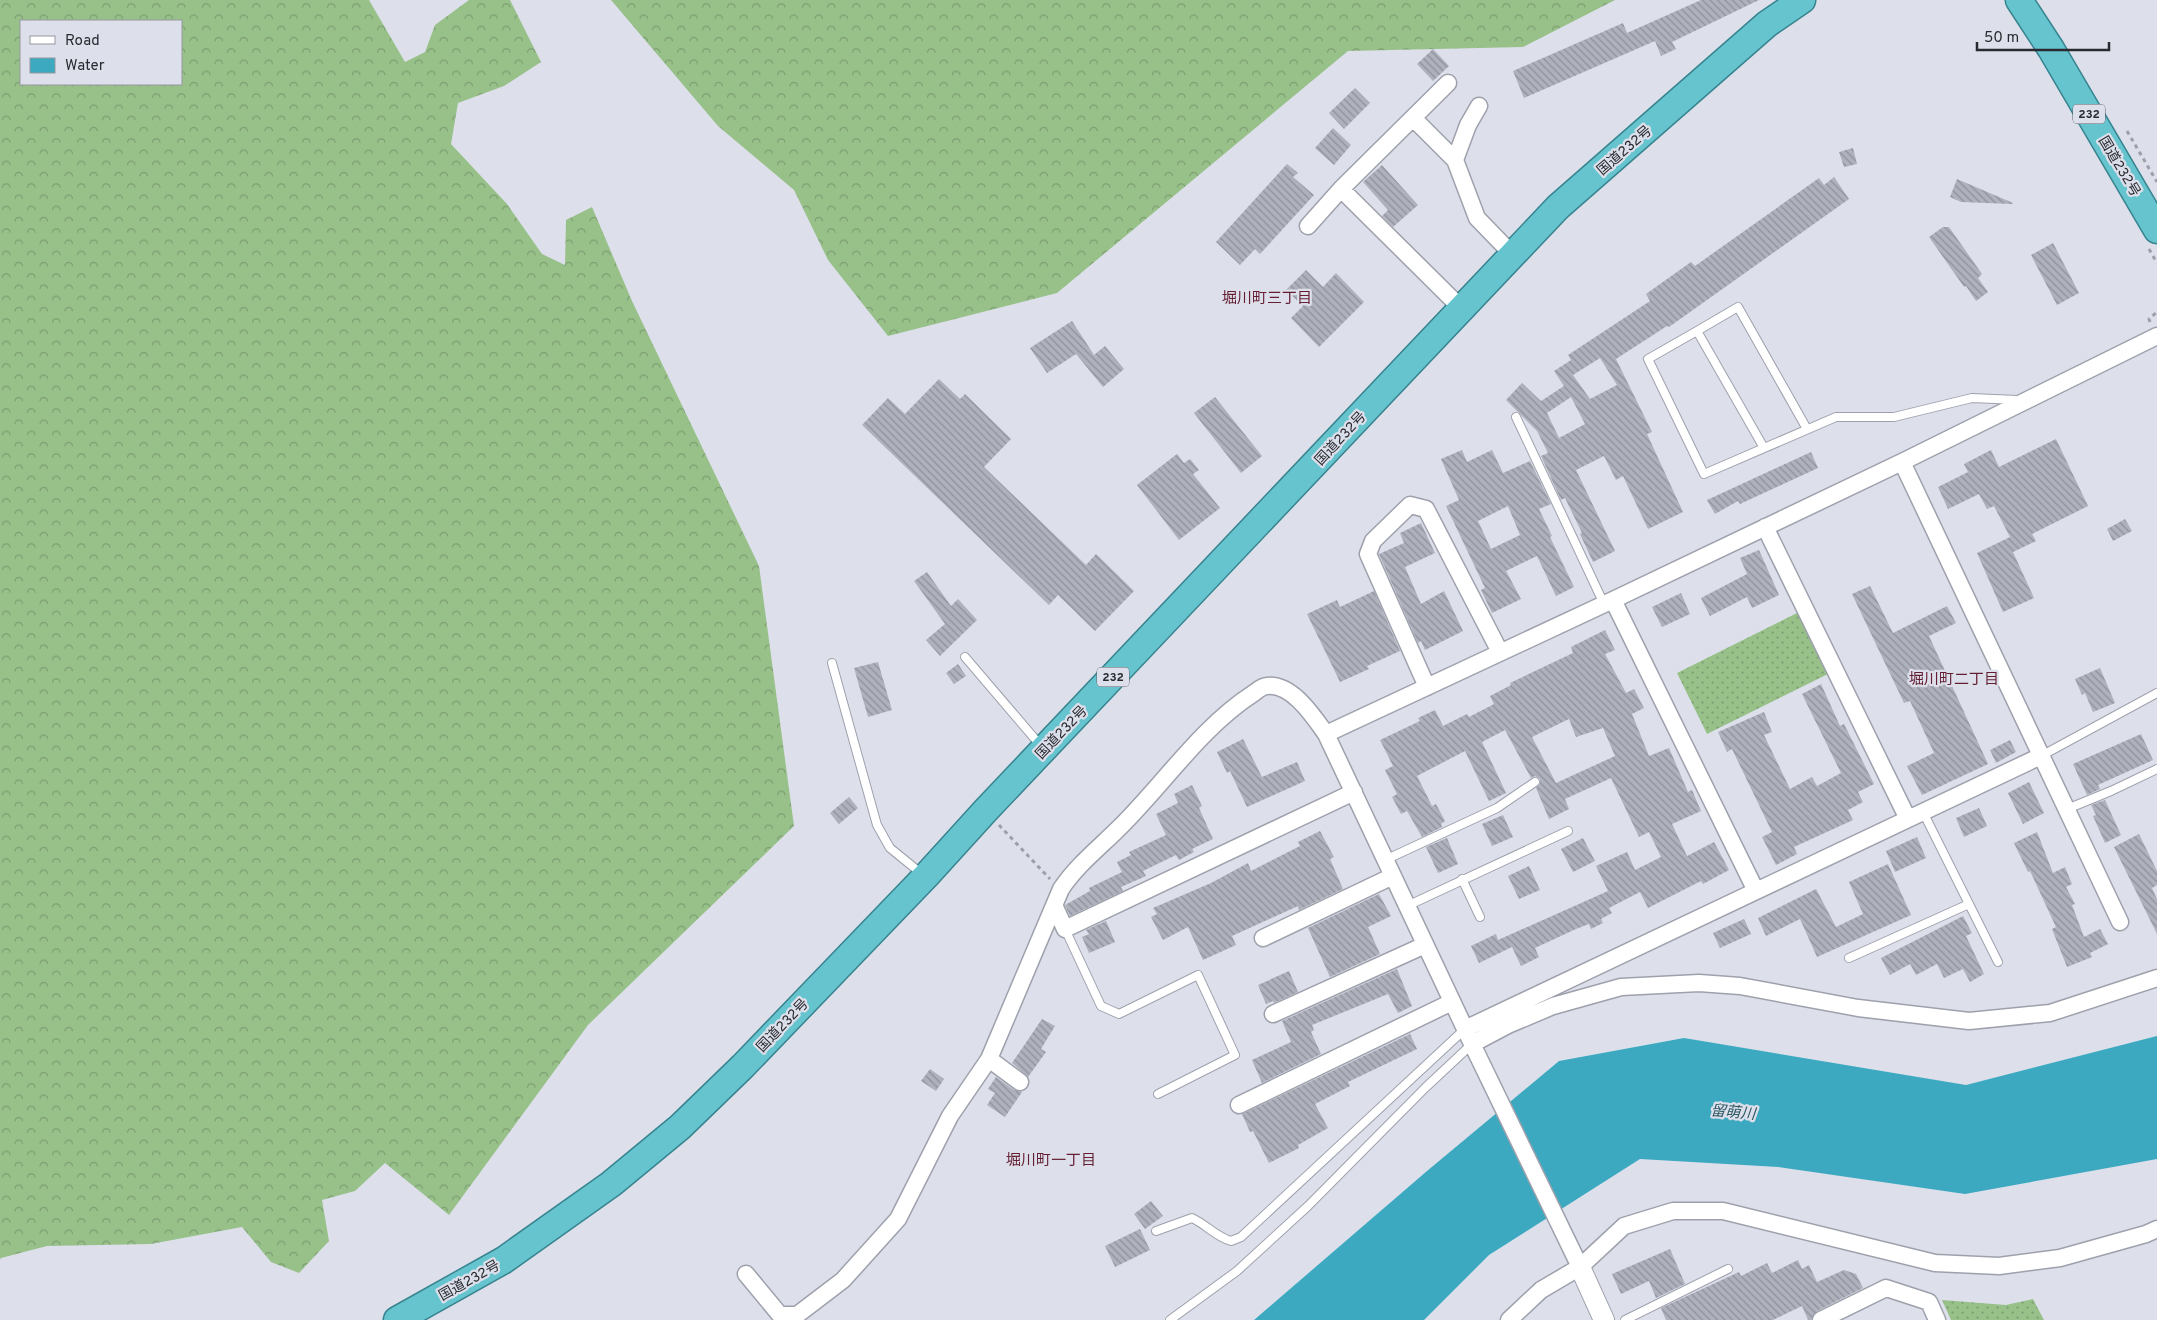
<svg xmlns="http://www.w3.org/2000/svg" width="2157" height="1320" font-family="Overpass,'Noto Sans JP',sans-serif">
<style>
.grass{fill:url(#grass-dots)}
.forest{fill:url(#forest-crowns);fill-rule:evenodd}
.water{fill:#3da9c0}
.building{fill:url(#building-back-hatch);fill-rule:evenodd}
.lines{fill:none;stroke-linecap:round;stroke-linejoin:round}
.service-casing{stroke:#9ea1ac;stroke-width:10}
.minor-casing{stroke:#9ea1ac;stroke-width:19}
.tertiary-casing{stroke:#9ea1ac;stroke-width:22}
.trunk-casing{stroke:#37848f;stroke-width:29}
.path{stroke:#9da0a9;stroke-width:3;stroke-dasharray:4 4;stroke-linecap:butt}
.service{stroke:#fff;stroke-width:8}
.minor{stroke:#fff;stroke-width:16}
.tertiary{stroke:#fff;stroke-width:20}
.trunk{stroke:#66c4cf;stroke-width:26}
.labels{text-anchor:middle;stroke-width:4.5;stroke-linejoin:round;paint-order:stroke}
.shield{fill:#dde0eb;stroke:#5f6167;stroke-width:1}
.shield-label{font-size:12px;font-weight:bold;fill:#292a2f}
.street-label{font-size:14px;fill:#292a2f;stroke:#dde0eb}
.neighbourhood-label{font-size:15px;fill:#631e31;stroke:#dde0eb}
.water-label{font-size:15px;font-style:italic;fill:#295661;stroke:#dde0eb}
</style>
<defs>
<pattern id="grass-dots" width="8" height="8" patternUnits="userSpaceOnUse" patternTransform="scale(1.25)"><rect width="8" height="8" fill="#98c18a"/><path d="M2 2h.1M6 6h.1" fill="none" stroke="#7c9d71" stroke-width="1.8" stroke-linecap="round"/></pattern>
<pattern id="forest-crowns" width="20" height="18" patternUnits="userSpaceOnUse" patternTransform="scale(1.25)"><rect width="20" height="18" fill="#98c18a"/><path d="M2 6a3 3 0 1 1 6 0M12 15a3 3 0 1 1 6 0" fill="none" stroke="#7c9d71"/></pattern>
<pattern id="building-back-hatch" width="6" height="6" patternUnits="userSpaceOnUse" patternTransform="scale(1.25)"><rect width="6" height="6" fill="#afb2bd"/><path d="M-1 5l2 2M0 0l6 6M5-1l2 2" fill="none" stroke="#8e919a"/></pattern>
</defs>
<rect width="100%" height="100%" fill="#dde0eb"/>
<path class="grass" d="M 1797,613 L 1828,674 L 1707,734 L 1677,673 Z
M 2033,1299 L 2044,1320 L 1951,1320 L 1942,1300 L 2006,1305 Z"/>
<path class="forest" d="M 0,0 L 369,0 L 405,62 L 425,52 L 435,25 L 469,0 L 510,0 L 541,62 L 504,86 L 458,103 L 451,144 L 507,204 L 542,254 L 565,265 L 566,220 L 592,207 L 632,301 L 759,566 L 794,826 L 588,1025 L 449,1215 L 385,1163 L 355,1191 L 322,1200 L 329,1241 L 299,1273 L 271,1262 L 242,1227 L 151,1244 L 47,1246 L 1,1258 L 0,1260 ZM 21,21 L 181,21 L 181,84 L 21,84 Z
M 611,0 L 1615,0 L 1523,47 L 1348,51 L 1057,293 L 888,336 L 828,260 L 794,190 L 718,126 Z"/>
<path class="water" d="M 2157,1036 L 2157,1159 L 1965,1194 L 1778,1167 L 1640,1159 L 1489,1255 L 1424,1320 L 1254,1320 L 1427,1171 L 1559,1061 L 1684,1038 L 1966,1085 Z"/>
<path class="building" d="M 1701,0 L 1759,0 L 1672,42 L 1676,49 L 1661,56 L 1655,41 L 1524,98 L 1513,71 L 1623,23 L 1627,33 Z
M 1433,49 L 1449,66 L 1433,81 L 1417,64 Z
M 1355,88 L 1370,103 L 1344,129 L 1329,113 Z
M 1333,128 L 1351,145 L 1334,165 L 1315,148 Z
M 1853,148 L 1857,164 L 1844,167 L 1839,152 Z
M 1287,164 L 1298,173 L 1293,177 L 1314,195 L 1260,254 L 1255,249 L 1240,265 L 1216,242 Z
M 1382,165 L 1418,205 L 1393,227 L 1382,216 L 1388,210 L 1363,182 Z
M 1834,177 L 1849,199 L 1669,327 L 1667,326 L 1616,359 L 1652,432 L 1647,434 L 1683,512 L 1648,529 L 1623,476 L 1616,480 L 1604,456 L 1576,470 L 1615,551 L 1593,562 L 1580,534 L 1582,533 L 1565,498 L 1561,500 L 1541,456 L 1548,453 L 1537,431 L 1506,400 L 1522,383 L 1541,401 L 1564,386 L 1554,371 L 1571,360 L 1568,355 L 1650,301 L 1646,294 L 1691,262 L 1695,266 L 1819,178 L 1824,185 ZM 1600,358 L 1617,385 L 1590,399 L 1573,375 ZM 1571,397 L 1585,424 L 1559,438 L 1547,413 Z
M 1957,179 L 2013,203 L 2012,204 L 1961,202 L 1950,197 Z
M 1943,227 L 1949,227 L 1982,274 L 1978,278 L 1988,292 L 1976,301 L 1966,286 L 1964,287 L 1929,237 Z
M 2053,243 L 2079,293 L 2057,305 L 2031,255 Z
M 1306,270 L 1323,287 L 1336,273 L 1364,302 L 1319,347 L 1291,318 L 1303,306 L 1286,290 Z
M 1072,321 L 1094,355 L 1105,346 L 1124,369 L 1103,387 L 1076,354 L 1047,373 L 1030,348 Z
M 939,379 L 960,399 L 965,394 L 1011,439 L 984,467 L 1086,565 L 1096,554 L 1134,591 L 1095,631 L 1058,595 L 1049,605 L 862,425 L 888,398 L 905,414 Z
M 1215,397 L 1262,456 L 1241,473 L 1194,413 Z
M 2056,439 L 2088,506 L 2032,534 L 2036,541 L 2013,552 L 2034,598 L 2003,612 L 1977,553 L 2010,537 L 1994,506 L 1987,509 L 1979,494 L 1948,509 L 1938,487 L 1968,472 L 1964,464 L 1991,450 L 1999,467 Z
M 1462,450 L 1467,462 L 1492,450 L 1503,473 L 1530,461 L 1551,504 L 1539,509 L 1552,536 L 1550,537 L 1574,587 L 1556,596 L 1537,556 L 1506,571 L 1521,599 L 1492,613 L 1481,590 L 1485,588 L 1446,506 L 1459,500 L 1441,459 ZM 1508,506 L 1520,535 L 1491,549 L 1478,521 Z
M 1811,452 L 1818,468 L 1740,504 L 1738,501 L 1715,514 L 1707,500 Z
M 1177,454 L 1184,463 L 1190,459 L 1199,470 L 1193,474 L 1220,508 L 1179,540 L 1137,485 Z
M 2125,519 L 2132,531 L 2113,541 L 2107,529 Z
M 1421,523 L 1435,553 L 1405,567 L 1421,604 L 1444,591 L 1463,631 L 1425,650 L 1421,641 L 1418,643 L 1379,554 L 1404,543 L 1400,533 Z
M 1759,550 L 1779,595 L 1752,608 L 1747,597 L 1710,616 L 1701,598 L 1747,574 L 1740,558 Z
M 927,572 L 951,606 L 958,599 L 977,620 L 940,656 L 926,640 L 945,624 L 914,581 Z
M 1870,586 L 1893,633 L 1947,606 L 1956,623 L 1929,636 L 1988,764 L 1922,795 L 1907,766 L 1934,753 L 1910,701 L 1904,703 L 1852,594 Z
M 1374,591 L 1400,651 L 1367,666 L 1369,669 L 1340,682 L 1307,614 L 1337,600 L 1340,607 Z
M 1681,593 L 1690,614 L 1662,627 L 1652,607 Z
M 1605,630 L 1615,650 L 1605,654 L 1626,693 L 1634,689 L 1644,708 L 1632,714 L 1649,756 L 1669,748 L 1688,792 L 1692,790 L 1701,811 L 1672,824 L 1687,856 L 1714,842 L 1729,870 L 1703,884 L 1701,881 L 1648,908 L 1640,892 L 1609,908 L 1612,913 L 1601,919 L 1603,923 L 1591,929 L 1589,924 L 1576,929 L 1535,948 L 1539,957 L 1521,966 L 1512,947 L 1479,963 L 1471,946 L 1496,934 L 1498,940 L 1608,891 L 1596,866 L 1627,852 L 1635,870 L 1661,857 L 1649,832 L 1639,837 L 1611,778 L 1565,799 L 1569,809 L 1549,819 L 1536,788 L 1540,784 L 1540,779 L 1535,776 L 1531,778 L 1505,730 L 1482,742 L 1506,793 L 1489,801 L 1465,751 L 1417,776 L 1432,806 L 1436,804 L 1445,821 L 1441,824 L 1442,827 L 1422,837 L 1407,811 L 1401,814 L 1392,797 L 1397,794 L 1385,770 L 1393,766 L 1380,740 L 1420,721 L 1418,718 L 1435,710 L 1443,726 L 1467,714 L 1469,717 L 1494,704 L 1490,696 L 1511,685 L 1510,683 L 1573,653 L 1571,647 ZM 1569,719 L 1576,737 L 1603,728 L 1615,756 L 1556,783 L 1532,737 Z
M 878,662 L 892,710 L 868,717 L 854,668 Z
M 958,664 L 966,676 L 954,684 L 946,673 Z
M 2100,668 L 2115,703 L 2093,712 L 2085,693 L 2082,695 L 2075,679 Z
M 1821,684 L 1840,726 L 1844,724 L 1874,784 L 1858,792 L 1863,802 L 1848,810 L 1853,820 L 1794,847 L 1797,854 L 1776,865 L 1762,837 L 1772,832 L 1732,749 L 1727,752 L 1718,732 L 1764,712 L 1772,732 L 1764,735 L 1790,789 L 1812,777 L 1817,786 L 1841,773 L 1802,694 Z
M 2141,734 L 2153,760 L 2098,785 L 2100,789 L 2087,795 L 2073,764 Z
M 1243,739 L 1262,777 L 1297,762 L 1305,781 L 1247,807 L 1230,771 L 1227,773 L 1217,752 Z
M 2010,740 L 2016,752 L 1996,763 L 1990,750 Z
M 2029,782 L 2044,813 L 2023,824 L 2008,793 Z
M 1192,785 L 1202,806 L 1199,808 L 1213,839 L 1192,849 L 1194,852 L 1179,860 L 1176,855 L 1143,871 L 1146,876 L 1121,887 L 1123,891 L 1070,916 L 1065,905 L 1090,891 L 1089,888 L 1122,872 L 1117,862 L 1131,855 L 1129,852 L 1166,835 L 1156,814 L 1178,803 L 1174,794 Z
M 849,797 L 858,808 L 839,824 L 830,813 Z
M 2105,800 L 2121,835 L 2105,843 L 2093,816 L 2096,815 L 2091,805 Z
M 1979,808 L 1987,826 L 1964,837 L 1956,818 Z
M 1503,815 L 1513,837 L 1492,846 L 1482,824 Z
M 1320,831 L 1334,857 L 1330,859 L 1343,889 L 1299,910 L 1298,906 L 1232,936 L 1236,945 L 1203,960 L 1188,927 L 1163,940 L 1151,917 L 1157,914 L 1153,908 L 1211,883 L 1248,863 L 1251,871 L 1300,846 L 1298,842 Z
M 2037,832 L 2053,873 L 2065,867 L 2072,884 L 2066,887 L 2075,904 L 2072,905 L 2084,937 L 2100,929 L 2108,944 L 2090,953 L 2092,957 L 2067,967 L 2052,929 L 2056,927 L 2030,871 L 2028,872 L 2014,843 Z
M 2139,834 L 2157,871 L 2157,885 L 2152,888 L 2157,899 L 2157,934 L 2114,847 Z
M 1917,837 L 1926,858 L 1895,872 L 1886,851 Z
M 1447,838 L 1458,864 L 1438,873 L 1426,847 Z
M 1583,838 L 1595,861 L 1573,872 L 1561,849 Z
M 1888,864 L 1911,915 L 1817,957 L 1800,919 L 1766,936 L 1758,918 L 1816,889 L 1836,927 L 1863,914 L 1849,882 Z
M 1529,866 L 1540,890 L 1519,899 L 1508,876 Z
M 1379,894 L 1391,916 L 1368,927 L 1380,954 L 1330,977 L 1308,928 Z
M 1963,916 L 1972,933 L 1966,936 L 1984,974 L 1970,982 L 1963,969 L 1944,978 L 1937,964 L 1916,975 L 1910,964 L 1890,975 L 1881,958 Z
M 1744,919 L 1751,934 L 1720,948 L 1713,933 Z
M 1106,921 L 1115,942 L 1089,953 L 1082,937 L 1089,934 L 1086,930 Z
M 1397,969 L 1412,1006 L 1398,1013 L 1388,994 L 1312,1025 L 1314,1030 L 1311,1032 L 1321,1054 L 1262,1083 L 1252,1060 L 1291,1042 L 1282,1021 Z
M 1289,971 L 1298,992 L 1274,1003 L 1273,1001 L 1266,1004 L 1258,985 Z
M 1042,1019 L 1055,1026 L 1041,1049 L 1046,1052 L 1028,1077 L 1012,1063 Z
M 1410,1034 L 1417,1049 L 1348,1082 L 1350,1086 L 1315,1104 L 1328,1128 L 1298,1145 L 1299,1148 L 1269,1163 L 1253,1131 L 1250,1132 L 1242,1114 Z
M 930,1069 L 944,1079 L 936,1091 L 921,1081 Z
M 996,1077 L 1014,1090 L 1022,1092 L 1005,1117 L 987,1105 L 995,1093 L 988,1089 Z
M 1151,1201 L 1163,1216 L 1145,1229 L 1134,1214 Z
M 1140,1229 L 1150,1250 L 1115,1267 L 1105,1246 Z
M 1670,1249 L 1685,1284 L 1656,1298 L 1649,1281 L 1621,1294 L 1612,1274 Z
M 1798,1260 L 1802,1269 L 1809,1265 L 1817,1282 L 1844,1270 L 1856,1274 L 1863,1288 L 1817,1311 L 1811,1320 L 1808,1320 L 1802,1306 L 1773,1320 L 1666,1320 L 1661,1308 L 1739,1272 L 1741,1276 L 1767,1263 L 1772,1273 Z"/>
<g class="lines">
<g class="service-casing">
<path id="service" d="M 1697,331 L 1738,307 L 1807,429
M 1516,417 L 1604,604
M 1764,448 L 1697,331 L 1648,359 L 1704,474 L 1836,417 L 1894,417 L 1972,398 L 2017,400
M 965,657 L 1041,746
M 832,663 L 877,825 L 890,848 L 922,874
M 2041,756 L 2157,693
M 2067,809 L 2111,791 L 2157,769
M 1923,812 L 1998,962
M 1385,860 L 1497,808 L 1535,782
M 1462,879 L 1480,917
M 1407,906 L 1568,831
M 1065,929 L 1101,1006 L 1119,1014 L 1198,975 L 1235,1055 L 1158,1094
M 1849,958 L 1969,904
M 1156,1231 L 1192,1218 C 1207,1225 1216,1237 1231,1241 L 1241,1237 L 1465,1029
M 1170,1320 L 1237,1271 L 1308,1206 L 1425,1088 L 1472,1044
M 1625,1320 L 1728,1269"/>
</g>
<g class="minor-casing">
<path id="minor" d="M 1413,118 L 1455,160 L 1477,218 L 1513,255
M 1455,160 L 1468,125 L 1479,106
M 1341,189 L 1462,309
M 1308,226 L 1341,189 L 1448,83
M 1902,462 L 2120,922
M 1765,527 L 1908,819
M 1613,600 L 1756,891
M 1427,687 L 1368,554 L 1373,541 L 1410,505 L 1426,509 L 1500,652
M 1326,734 L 1613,600 L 1902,462 L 2157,336
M 1055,907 L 1065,929 L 1354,792
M 1263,938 L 1393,876
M 1273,1014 L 1425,945
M 1465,1029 L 2041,756
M 1472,1044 L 1508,1025 L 1553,1006 L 1621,987 L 1699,983 L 1740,986 L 1858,1008 L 1969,1021 L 2050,1013 L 2157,978
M 989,1059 L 1020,1082
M 1239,1105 L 1452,1002
M 746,1274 L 780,1315 L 797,1315 L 843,1280 L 898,1219 L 950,1116 L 989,1059 L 1061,889 C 1077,865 1099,848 1119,828 C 1163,785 1201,727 1254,693 C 1257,691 1262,686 1267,686 C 1292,683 1314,717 1326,734 L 1475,1050 L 1580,1267
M 1509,1320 L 1541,1290 L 1580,1267 L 1624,1226 L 1673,1211 L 1723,1211 L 1935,1263 L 1999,1266 L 2060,1258 L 2146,1234 L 2157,1229
M 1821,1320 L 1886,1288 L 1929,1302 L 1937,1320"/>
</g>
<g class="tertiary-casing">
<path id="tertiary" d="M 1580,1267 L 1604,1320"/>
</g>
<g class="trunk-casing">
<path id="trunk" d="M 2019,0 L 2051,49 L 2157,230
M 397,1320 L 504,1260 L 611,1184 L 680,1127 L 743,1066 L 926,876 L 986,810 L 1558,207 L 1767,24 L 1802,0"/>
</g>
<path class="path" d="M 2127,131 L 2157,182
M 2149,249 L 2157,263
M 2150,322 L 2149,319 L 2157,312
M 999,825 L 1050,879"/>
<use href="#service" class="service"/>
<use href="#minor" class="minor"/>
<use href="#tertiary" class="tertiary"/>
<use href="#trunk" class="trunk"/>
</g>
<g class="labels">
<g class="shield">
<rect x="2073" y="104.5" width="32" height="19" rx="4"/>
<rect x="1097" y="667.5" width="32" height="19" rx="4"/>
</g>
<g class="shield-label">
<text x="2089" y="118">232</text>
<text x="1113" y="681">232</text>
</g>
<g class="street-label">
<text transform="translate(1624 150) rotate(-41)" y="5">国道232号</text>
<text transform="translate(2120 166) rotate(59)" y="5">国道232号</text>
<text transform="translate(1340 438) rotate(-47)" y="5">国道232号</text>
<text transform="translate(1061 732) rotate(-46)" y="5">国道232号</text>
<text transform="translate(782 1025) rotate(-46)" y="5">国道232号</text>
<text transform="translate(469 1280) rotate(-29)" y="5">国道232号</text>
</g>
<g class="neighbourhood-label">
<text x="1267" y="303">堀川町三丁目</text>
<text x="1954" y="684">堀川町二丁目</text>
<text x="1051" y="1165">堀川町一丁目</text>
</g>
<g class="water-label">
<text transform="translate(1733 1112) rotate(5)" y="5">留萌川</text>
</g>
</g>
<rect x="20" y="20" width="162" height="65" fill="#dde0eb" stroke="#9597a0"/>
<rect x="30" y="36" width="25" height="8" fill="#ffffff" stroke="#9597a0"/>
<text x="65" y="45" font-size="15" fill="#292a2f">Road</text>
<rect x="30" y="58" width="25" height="15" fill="#3da9c0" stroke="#9597a0"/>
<text x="65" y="70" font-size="15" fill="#292a2f">Water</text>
<path d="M1977 42v8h132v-8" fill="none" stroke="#292a2f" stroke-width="2.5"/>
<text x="1984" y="42" font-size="15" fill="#292a2f" stroke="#dde0eb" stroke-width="4" paint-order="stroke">50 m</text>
</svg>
